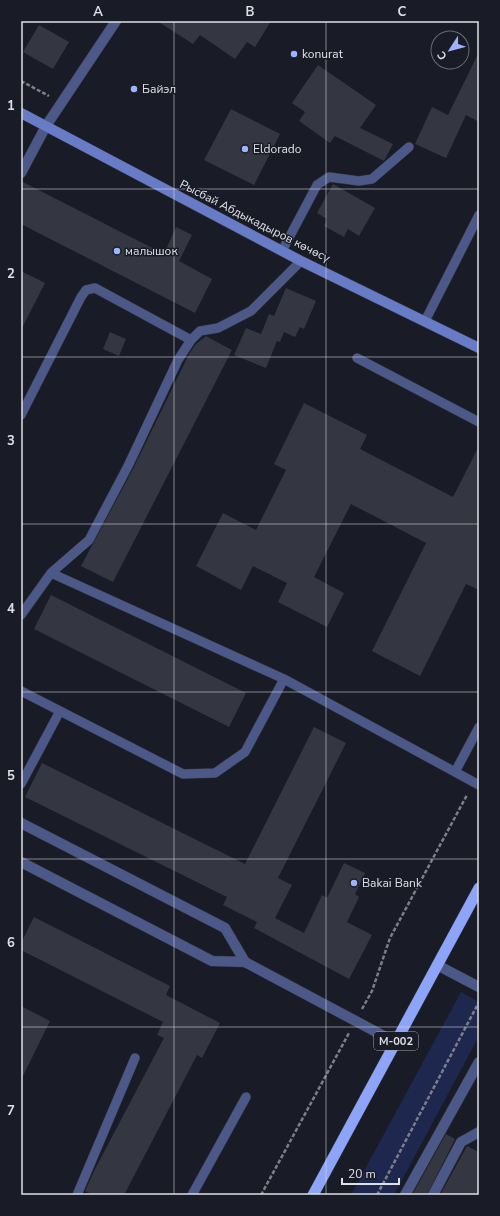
<svg xmlns="http://www.w3.org/2000/svg" width="500" height="1216" font-family="'Nunito Sans',sans-serif">
<style>
.green{fill:#1e274d}
.building{fill:#343742}
.lines{fill:none;stroke-linecap:round;stroke-linejoin:round}
.service-casing{stroke:#353741;stroke-width:10}
.pedestrian-casing{stroke:#353741;stroke-width:11}
.minor-casing{stroke:#353741;stroke-width:11}
.secondary-casing{stroke:#353741;stroke-width:11}
.trunk-casing{stroke:#353741;stroke-width:12}
.path{stroke:#7d7f88;stroke-width:2.5;stroke-dasharray:4 2;stroke-linecap:butt}
.service{stroke:#4c5988;stroke-width:9}
.pedestrian{stroke:#4c5988;stroke-width:10}
.minor{stroke:#4c5988;stroke-width:10}
.secondary{stroke:#677bc7;stroke-width:10}
.trunk{stroke:#8da4f9;stroke-width:11}
.grid{fill:none;stroke:#dee0e7;stroke-width:1;stroke-opacity:0.55}
.poi-dot{fill:#9eb3fd;stroke:#191c26;stroke-width:1.5}
.labels{text-anchor:middle;stroke-width:3;stroke-linejoin:round;paint-order:stroke}
.shield{fill:#191c26;stroke:#a3a5ad;stroke-width:1}
.shield-label{font-size:11px;font-weight:bold;fill:#dee0e7}
.poi-label{font-size:12px;fill:#dee0e7;stroke:#191c26;text-anchor:start}
.street-label{font-size:12px;fill:#dee0e7;stroke:#191c26}
.neatline{fill:none;stroke:#dee0e7;stroke-width:1.5}
.grid-label{font-size:13px;text-anchor:middle;font-weight:bold;fill:#dee0e7}
</style>
<rect width="100%" height="100%" fill="#191c26"/>
<path class="green" d="M 461,992 L 479,1002 L 479,1036 L 394,1195 L 351,1195 Z"/>
<path class="building" d="M 157,21 L 271,21 L 255,47 L 247,42 L 235,59 L 200,35 L 193,44 Z
M 39,25 L 69,42 L 53,69 L 23,52 Z
M 479,52 L 479,122 L 466,115 L 446,158 L 415,144 L 432,107 L 448,115 Z
M 318,65 L 376,105 L 360,128 L 393,144 L 384,161 L 335,136 L 330,143 L 299,121 L 305,112 L 292,103 Z
M 231,109 L 280,134 L 254,185 L 204,160 Z
M 21,181 L 164,254 L 176,227 L 192,235 L 179,261 L 212,279 L 195,313 L 21,224 Z
M 333,184 L 375,208 L 359,236 L 348,229 L 344,237 L 324,226 L 327,219 L 317,213 Z
M 21,271 L 45,283 L 21,330 Z
M 286,288 L 316,301 L 304,329 L 300,327 L 295,337 L 284,332 L 280,342 L 277,341 L 266,368 L 234,355 L 246,328 L 261,334 L 269,314 L 274,316 Z
M 110,332 L 126,339 L 119,356 L 103,349 Z
M 206,336 L 232,350 L 113,582 L 81,566 L 133,469 L 189,354 L 196,344 Z
M 304,403 L 367,435 L 360,449 L 453,497 L 479,446 L 479,590 L 466,584 L 420,676 L 372,651 L 426,543 L 351,504 L 314,577 L 344,593 L 327,627 L 278,602 L 287,583 L 253,566 L 241,590 L 196,566 L 223,513 L 256,530 L 286,470 L 274,464 Z
M 51,595 L 246,693 L 229,727 L 34,629 Z
M 314,727 L 346,743 L 278,878 L 292,885 L 275,918 L 304,933 L 322,895 L 327,898 L 344,863 L 365,873 L 355,894 L 359,897 L 347,922 L 372,935 L 349,979 L 254,928 L 257,922 L 223,905 L 227,897 L 25,797 L 42,763 L 245,864 Z
M 34,917 L 170,986 L 166,995 L 220,1023 L 202,1058 L 197,1055 L 124,1195 L 93,1195 L 85,1191 L 94,1171 L 164,1038 L 157,1035 L 163,1022 L 21,950 L 21,943 Z
M 21,1006 L 50,1021 L 21,1080 Z
M 446,1134 L 455,1139 L 427,1195 L 412,1195 Z
M 467,1146 L 479,1152 L 479,1195 L 440,1195 Z"/>
<g class="lines">
<g class="service-casing">
<path id="service" d="M 282,251 L 317,185 L 329,177 L 359,181 L 372,179 L 409,147
M 301,261 L 251,311 L 218,328 L 200,331 L 191,340 L 178,360 L 128,466 L 89,540 L 51,573 L 284,679 L 479,785
M 425,321 L 479,215
M 357,358 L 479,422
M 21,415 L 81,297 L 86,290 L 95,288 L 191,340
M 21,615 L 51,573
M 21,691 L 60,711
M 455,772 L 479,727
M 21,784 L 60,711 L 183,774 L 215,773 L 245,752 L 284,679
M 77,1195 L 135,1058
M 192,1195 L 246,1097"/>
</g>
<g class="pedestrian-casing">
<path id="pedestrian" d="M 21,823 L 225,928 L 245,962"/>
</g>
<g class="minor-casing">
<path id="minor" d="M 21,173 L 46,126 L 116,21
M 21,862 L 212,961 L 245,962 L 395,1042
M 437,965 L 479,987
M 405,1195 L 479,1062
M 433,1195 L 461,1142 L 479,1132"/>
</g>
<g class="secondary-casing">
<path id="secondary" d="M 21,113 L 301,261 L 479,348"/>
</g>
<g class="trunk-casing">
<path id="trunk" d="M 313,1195 L 479,888"/>
</g>
<path class="path" d="M 21,81 L 49,96
M 362,1009 L 372,991 L 390,938 L 467,795
M 261,1195 L 349,1033
M 377,1195 L 479,1002"/>
<use href="#service" class="service"/>
<use href="#pedestrian" class="pedestrian"/>
<use href="#minor" class="minor"/>
<use href="#secondary" class="secondary"/>
<use href="#trunk" class="trunk"/>
</g>
<path class="grid" d="M 174,21 L 174,1195M 326,21 L 326,1195M 21,189 L 479,189M 21,357 L 479,357M 21,524 L 479,524M 21,692 L 479,692M 21,859 L 479,859M 21,1027 L 479,1027"/>
<g class="poi-dot">
<circle cx="294" cy="54" r="4"/>
<circle cx="134" cy="89" r="4"/>
<circle cx="245" cy="149" r="4"/>
<circle cx="117" cy="251" r="4"/>
<circle cx="354" cy="883" r="4"/>
</g>
<g class="labels">
<rect class="shield" x="374" y="1032" width="44" height="18" rx="3"/>
<g class="shield-label">
<text x="396" y="1045">M-002</text>
</g>
<g class="poi-label">
<text x="302" y="58">konurat</text>
<text x="142" y="93">Байэл</text>
<text x="253" y="153">Eldorado</text>
<text x="125" y="255">малышок</text>
<text x="362" y="887">Bakai Bank</text>
</g>
<g class="street-label">
<text transform="translate(255 221) rotate(27)" y="4">Рысбай Абдыкадыров көчөсү</text>
</g>
</g>
<rect width="500" height="1216" fill="none" stroke="#191c26" stroke-width="44"/>
<g transform="translate(450 50) rotate(234)"><circle r="19" fill="#191c26" stroke="#686a73"/>
<path d="M0-3L7 15L0 10L-7 15Z" fill="#9eb3fd"/>
<text y="-6" font-size="11" font-weight="bold" text-anchor="middle" fill="#dee0e7">С</text>
</g>
<path d="M342 1178v6h57v-6" fill="none" stroke="#dee0e7" stroke-width="2"/>
<text x="348" y="1178" font-size="12" fill="#dee0e7" stroke="#191c26" stroke-width="3" paint-order="stroke">20 m</text>
<rect x="22" y="22" width="456" height="1172" class="neatline"/>
<g class="grid-label">
<text x="98" y="16">A</text>
<text x="250" y="16">B</text>
<text x="402" y="16">C</text>
<text x="11" y="110">1</text>
<text x="11" y="278">2</text>
<text x="11" y="445">3</text>
<text x="11" y="613">4</text>
<text x="11" y="780">5</text>
<text x="11" y="947">6</text>
<text x="11" y="1115">7</text>
</g>
</svg>
